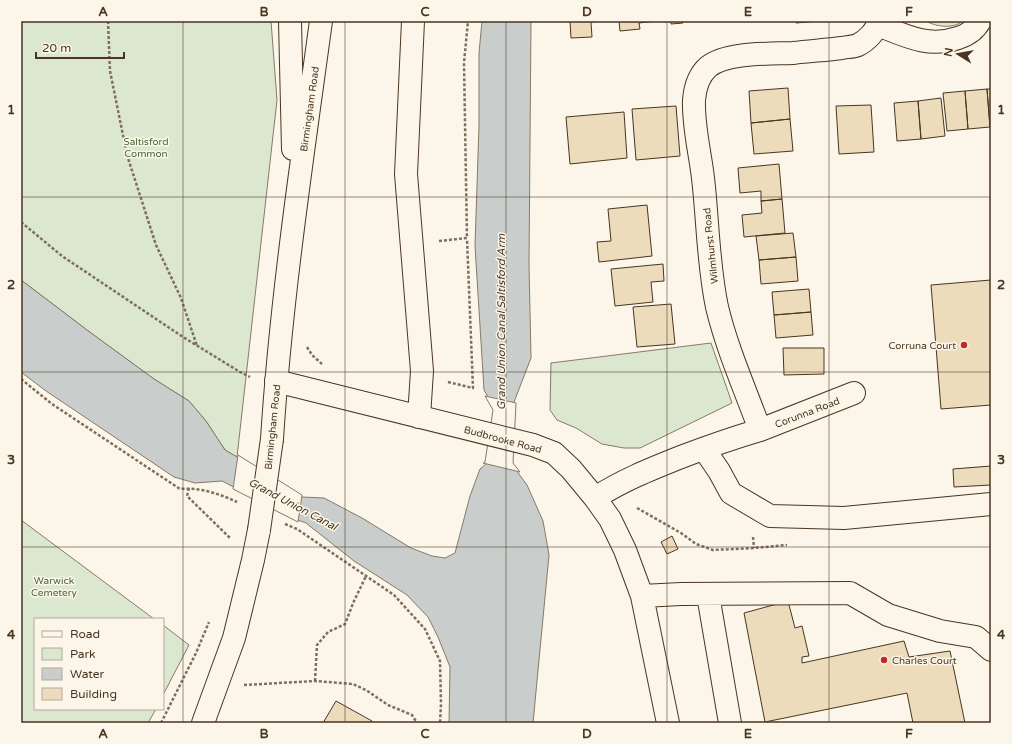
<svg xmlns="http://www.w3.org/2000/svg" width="1012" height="744" font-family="'Varela Round',sans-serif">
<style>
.green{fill:#dce7d0;stroke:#887966}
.water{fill:#c9cecd;stroke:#887966}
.pier{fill:#fbf6e9;stroke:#887966}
.building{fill:#ecdcbc;stroke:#4a3520}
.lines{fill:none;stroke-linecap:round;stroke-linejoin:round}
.minor-casing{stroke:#4a3520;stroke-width:24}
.major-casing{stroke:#4a3520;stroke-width:24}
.path{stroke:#7f6f5c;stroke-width:2.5;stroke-dasharray:3 2;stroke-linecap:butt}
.minor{stroke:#fbf6e9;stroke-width:22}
.major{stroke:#fbf6e9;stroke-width:22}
.major-bridge-casing{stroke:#4a3520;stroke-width:24;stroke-linecap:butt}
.major-bridge{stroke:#fbf6e9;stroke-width:22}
.grid{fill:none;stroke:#4a3520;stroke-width:1;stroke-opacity:0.55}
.poi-dot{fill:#c62828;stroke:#fbf6e9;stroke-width:1.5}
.labels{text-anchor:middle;stroke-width:3;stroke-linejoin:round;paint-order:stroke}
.street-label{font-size:10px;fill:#4a3520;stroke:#fbf6e9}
.park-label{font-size:10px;fill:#436837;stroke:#fbf6e9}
.poi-label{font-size:10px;fill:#4a3520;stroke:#fbf6e9;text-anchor:end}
.water-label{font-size:11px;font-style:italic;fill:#4a3520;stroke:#fbf6e9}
.neatline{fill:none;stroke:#4a3520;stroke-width:1.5}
.grid-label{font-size:13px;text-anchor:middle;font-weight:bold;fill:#4a3520}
</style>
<rect width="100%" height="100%" fill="#fbf6e9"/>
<path class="green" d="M 21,21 L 271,21 L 277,100 L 237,457 L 225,450 L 206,421 L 189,401 L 154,379 L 91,333 L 21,280 Z
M 926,21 L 963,21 C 954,29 936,27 926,21 Z
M 711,343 L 732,403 L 640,448 L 624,448 L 602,444 L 576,428 L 557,420 L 550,410 L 551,363 Z
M 21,520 L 154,619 L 35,619 L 35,709 L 156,709 L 148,723 L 21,723 Z
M 163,625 L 189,645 L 163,695 Z"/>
<path class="water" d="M 482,21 L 531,21 L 529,265 L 531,358 L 514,402 L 511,463 L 527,485 L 543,521 L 549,555 L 533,723 L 449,723 L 450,667 L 438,637 L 428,617 L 407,595 L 354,561 L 306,523 L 295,519 L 222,481 L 195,483 L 174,477 L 46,391 L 21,372 L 21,280 L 91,333 L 154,379 L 189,401 L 206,421 L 225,450 L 237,457 L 301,497 L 324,498 L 362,518 L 411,548 L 432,556 L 445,558 L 455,553 L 470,496 L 480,469 L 487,463 L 495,409 L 484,390 L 475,246 L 479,125 L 479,53 Z"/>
<path class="pier" d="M 485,396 L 516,403 L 513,463 L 520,472 L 483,463 L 485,462 L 493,410 Z
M 238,455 L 302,495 L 298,522 L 233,489 Z"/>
<path class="building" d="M 570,21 L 603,21 L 591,22 L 592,37 L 571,38 Z
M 619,21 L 656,21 L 639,23 L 640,29 L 620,31 Z
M 671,21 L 683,21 L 683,23 L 671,24 Z
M 796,21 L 818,21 L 796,23 Z
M 788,88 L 790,119 L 751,123 L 749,91 Z
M 987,89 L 991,89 L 991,127 L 990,127 Z
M 987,89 L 990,127 L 968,129 L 965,91 Z
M 965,91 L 968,129 L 947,131 L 943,93 Z
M 941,98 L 945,136 L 921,139 L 918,101 Z
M 918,101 L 921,139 L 897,141 L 894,103 Z
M 871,105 L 874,152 L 839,154 L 836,106 Z
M 676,106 L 680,156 L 636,160 L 632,109 Z
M 624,112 L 627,158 L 570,164 L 566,117 Z
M 790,119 L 793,151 L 754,154 L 751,123 Z
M 779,164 L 782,199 L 761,201 L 761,191 L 740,193 L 738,168 Z
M 782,199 L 785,233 L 744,237 L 742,215 L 762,213 L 761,201 Z
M 647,205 L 652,256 L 599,262 L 597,242 L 611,241 L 608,209 Z
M 793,233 L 796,257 L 759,260 L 756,236 Z
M 796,257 L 798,281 L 761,284 L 759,260 Z
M 663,264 L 664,281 L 651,282 L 653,302 L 615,306 L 611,269 Z
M 991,280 L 991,405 L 941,409 L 931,285 Z
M 809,289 L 811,312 L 774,315 L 772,292 Z
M 671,304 L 675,344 L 637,347 L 633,307 Z
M 811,312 L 813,335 L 776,338 L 774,315 Z
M 783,348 L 824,348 L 824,374 L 784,375 Z
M 991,466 L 991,485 L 954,487 L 953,469 Z
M 672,536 L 678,549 L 667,554 L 661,542 Z
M 788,601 L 795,628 L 802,626 L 809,656 L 802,657 L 802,663 L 904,641 L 909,657 L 950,651 L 965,723 L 913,723 L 907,693 L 765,722 L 744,613 Z
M 336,701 L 372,721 L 371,723 L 323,723 Z"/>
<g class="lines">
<g class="minor-casing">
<path id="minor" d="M 413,21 L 406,174 L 422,371 L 419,417
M 878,25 C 906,36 928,48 958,38 C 968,35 975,30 980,21
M 276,381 L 533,445 L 554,453 L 571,469 L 595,498 L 610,519 L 625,550 L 642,596 L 668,723
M 760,430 L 854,393
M 704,449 L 719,471 L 731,493 L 770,516 L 844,518 L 991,504
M 595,498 C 623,480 651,469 681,457 C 707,447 733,438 760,430 C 745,389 727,349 717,307 C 708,265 708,221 703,178 C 700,152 693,126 694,100 C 695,88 699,75 708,67 C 726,52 770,54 793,53 C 810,51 826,50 842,48 C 847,47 853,47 858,45 C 866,41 877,31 878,21
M 708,595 L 730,723
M 642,596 L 681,594 L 850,593 L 888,615 L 940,631 L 976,637 L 991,650"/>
</g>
<g class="major-casing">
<path id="major" d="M 290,21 L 293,149
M 272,439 C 281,299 302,160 321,21
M 203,723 L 234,638 L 253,560 L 259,530"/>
</g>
<path class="path" d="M 108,21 L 110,71 L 127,155 L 156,245 L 181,298 L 197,346
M 21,222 L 62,256 L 183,337 L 240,372 L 250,377
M 439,241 L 467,238 L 464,63 L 468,21
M 307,347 L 312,355 L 322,364
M 21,379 L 52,404 L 180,489 C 200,487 220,494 237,502
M 448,382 L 473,388 L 467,239
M 189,488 L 187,496 L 230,538
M 637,508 L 681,533 L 696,544 L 713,550 L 754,548 L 787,545
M 285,524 L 297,529 L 394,595 L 425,629 L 440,661 L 441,704 L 440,723
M 753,537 L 754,548
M 315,681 L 317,645 L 328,632 L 345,624 L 354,601 L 366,576
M 244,685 L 315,681 L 353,684 L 366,690 L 388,705 L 412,715 L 417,723
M 161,723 L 196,653 L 209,622"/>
<use href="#minor" class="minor"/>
<use href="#major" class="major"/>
<g class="major-bridge-casing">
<path id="major-bridge" d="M 259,530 L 272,439"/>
</g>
<use href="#major-bridge" class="major-bridge"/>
</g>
<path class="grid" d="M 183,21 L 183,723M 345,21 L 345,723M 506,21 L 506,723M 667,21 L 667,723M 829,21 L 829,723M 21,197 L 991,197M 21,372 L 991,372M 21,547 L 991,547"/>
<g class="poi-dot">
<circle cx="964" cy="345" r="4"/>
<circle cx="884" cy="660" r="4"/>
</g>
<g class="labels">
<g class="street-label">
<text transform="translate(309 109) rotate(-82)" y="4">Birmingham Road</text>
<text transform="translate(710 246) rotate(-96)" y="4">Wilmhurst Road</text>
<text transform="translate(807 412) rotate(-21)" y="4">Corunna Road</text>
<text transform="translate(272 427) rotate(-84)" y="4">Birmingham Road</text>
<text transform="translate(503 439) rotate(15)" y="4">Budbrooke Road</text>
</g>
<g class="park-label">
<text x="146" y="145">Saltisford<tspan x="146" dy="12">Common</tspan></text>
<text x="54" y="584">Warwick<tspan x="54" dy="12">Cemetery</tspan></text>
</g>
<g class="poi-label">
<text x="956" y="349">Corruna Court</text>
<text x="892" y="664" text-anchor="start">Charles Court</text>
</g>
<g class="water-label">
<text transform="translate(501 322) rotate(-90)" y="4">Grand Union Canal Saltisford Arm</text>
<text transform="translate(293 504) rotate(28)" y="4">Grand Union Canal</text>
</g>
</g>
<rect width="1012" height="744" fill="none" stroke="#fbf6e9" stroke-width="44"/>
<rect x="34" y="618" width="130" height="92" fill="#fbf6e9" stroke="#b4a999"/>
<rect x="42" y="631" width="20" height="6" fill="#fbf6e9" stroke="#b4a999"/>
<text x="70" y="638" font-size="12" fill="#4a3520">Road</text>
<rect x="42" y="648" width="20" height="12" fill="#dce7d0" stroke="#b4a999"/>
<text x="70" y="658" font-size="12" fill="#4a3520">Park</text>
<rect x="42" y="668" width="20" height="12" fill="#c9cecd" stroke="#b4a999"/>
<text x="70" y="678" font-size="12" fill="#4a3520">Water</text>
<rect x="42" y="688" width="20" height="12" fill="#ecdcbc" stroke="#b4a999"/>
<text x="70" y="698" font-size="12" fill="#4a3520">Building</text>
<g transform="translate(958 54) rotate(281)" stroke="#fbf6e9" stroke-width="3" paint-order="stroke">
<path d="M0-3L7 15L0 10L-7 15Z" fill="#4a3520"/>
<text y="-6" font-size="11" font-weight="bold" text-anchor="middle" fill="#4a3520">N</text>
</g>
<path d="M36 52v6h88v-6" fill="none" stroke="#4a3520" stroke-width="2"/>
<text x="42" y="52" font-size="12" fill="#4a3520" stroke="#fbf6e9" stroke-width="3" paint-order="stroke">20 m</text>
<rect x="22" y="22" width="968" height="700" class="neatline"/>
<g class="grid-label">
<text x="103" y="16">A</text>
<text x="264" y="16">B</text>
<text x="425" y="16">C</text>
<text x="587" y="16">D</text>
<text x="748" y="16">E</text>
<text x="909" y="16">F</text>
<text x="11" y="114">1</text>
<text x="1001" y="114">1</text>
<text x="11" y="289">2</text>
<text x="1001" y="289">2</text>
<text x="11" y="464">3</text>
<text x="1001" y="464">3</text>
<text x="11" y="639">4</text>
<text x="1001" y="639">4</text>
<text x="103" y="738">A</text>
<text x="264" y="738">B</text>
<text x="425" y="738">C</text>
<text x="587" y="738">D</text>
<text x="748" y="738">E</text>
<text x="909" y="738">F</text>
</g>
</svg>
